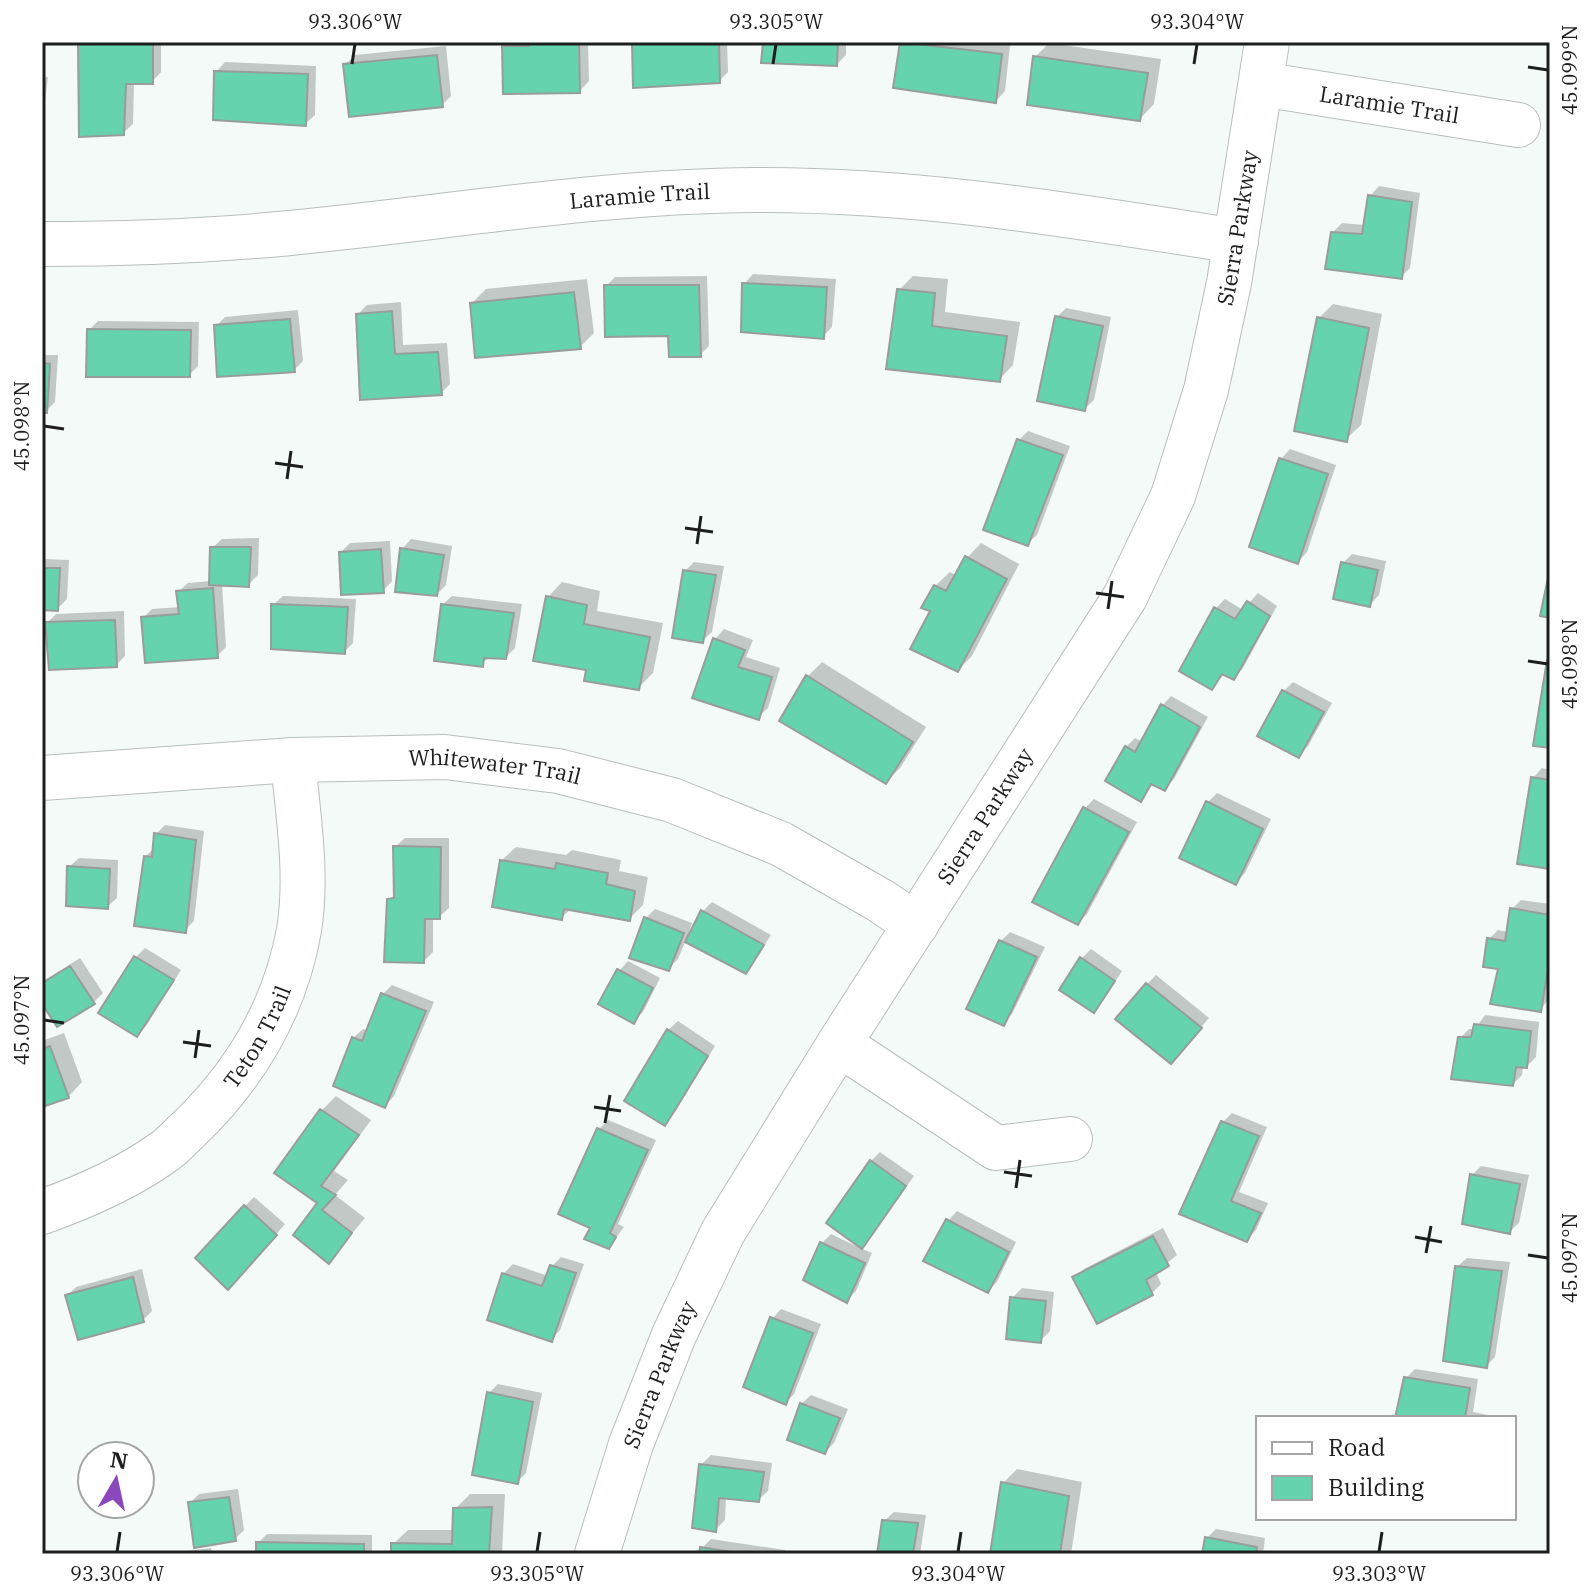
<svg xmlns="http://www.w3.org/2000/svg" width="1592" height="1596" font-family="'IBM Plex Serif',serif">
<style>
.shadow{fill:#0003}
.building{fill:#66d3af;stroke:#979d9a;stroke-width:2}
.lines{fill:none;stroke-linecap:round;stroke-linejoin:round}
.minor-casing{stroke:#b8bebc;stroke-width:46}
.minor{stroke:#fff;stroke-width:44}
.ticks{fill:none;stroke:#1d1f1e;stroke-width:3}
.labels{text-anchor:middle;stroke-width:6;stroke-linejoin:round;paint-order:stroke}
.street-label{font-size:22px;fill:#1d1f1e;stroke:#fff}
.neatline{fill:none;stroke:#1d1f1e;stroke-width:3}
.ticks-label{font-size:20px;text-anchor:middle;fill:#1d1f1e}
</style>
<rect width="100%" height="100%" fill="#f3faf7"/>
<path class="shadow" d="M 81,42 L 161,42 L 161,72 L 152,82 L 134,82 L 133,124 L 123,133 L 80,44 Z
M 509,42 L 588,42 L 589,81 L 580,91 L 504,47 Z
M 634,42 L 727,42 L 728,72 L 719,81 Z
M 765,42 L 846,42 L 846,55 L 837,64 Z
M 902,42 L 989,42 L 1010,45 L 1005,91 L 996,101 L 895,86 Z
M 1049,43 L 1161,59 L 1154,104 L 1140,119 L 1035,57 Z
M 446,46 L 451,96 L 442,105 L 345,65 L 355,55 Z
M 225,62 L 316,66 L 315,115 L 305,124 L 216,72 Z
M 42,77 L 48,77 L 42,124 Z
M 1379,186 L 1420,193 L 1410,268 L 1401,277 L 1332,233 L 1342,223 L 1365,225 L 1370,196 Z
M 753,274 L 836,279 L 832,327 L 823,336 L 744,284 Z
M 707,276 L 709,346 L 700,355 L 606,286 L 615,277 Z
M 913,276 L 948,279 L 945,312 L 1020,322 L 1013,365 L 999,380 L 889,367 L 899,290 Z
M 587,279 L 594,333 L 580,347 L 472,303 L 486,289 Z
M 401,302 L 403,345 L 447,343 L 450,384 L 441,393 L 362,398 L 358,314 L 367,305 Z
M 1333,304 L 1382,314 L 1361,425 L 1346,439 L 1319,318 Z
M 1066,308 L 1111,317 L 1094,400 L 1084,409 L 1057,317 Z
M 298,310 L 303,361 L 294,370 L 216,326 L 225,317 Z
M 98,321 L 199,322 L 198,366 L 189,375 L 89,330 Z
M 42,355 L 58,355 L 55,402 L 46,411 L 42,411 Z
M 1028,431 L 1070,446 L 1037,535 L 1027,544 L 1019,440 Z
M 1550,440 L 1550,460 L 1547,460 Z
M 1290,449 L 1336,465 L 1307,552 L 1298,562 L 1281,459 Z
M 259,538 L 258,575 L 248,585 L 222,584 L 226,647 L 217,656 L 143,618 L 152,609 L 180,607 L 178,592 L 188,583 L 211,581 L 212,548 L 222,539 Z
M 411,539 L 452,546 L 446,585 L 437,594 L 402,549 Z
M 390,541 L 392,581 L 383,591 L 341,552 L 350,543 Z
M 981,543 L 1019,564 L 972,656 L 958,670 L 932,610 L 935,586 L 950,572 L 957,576 L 967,558 Z
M 1352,554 L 1386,561 L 1379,595 L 1370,605 L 1343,563 Z
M 42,559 L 69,560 L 67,599 L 57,609 L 42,608 Z
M 694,562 L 724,566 L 712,632 L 702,641 L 685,571 Z
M 562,582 L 600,591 L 597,611 L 663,623 L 653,673 L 639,687 L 588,668 L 548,597 Z
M 1258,593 L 1277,606 L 1243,668 L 1234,677 L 1225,673 L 1212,688 L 1216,608 L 1225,599 L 1243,610 Z
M 283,596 L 356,599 L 353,643 L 344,652 L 273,605 Z
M 452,596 L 522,604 L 515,648 L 506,657 L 490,656 L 482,664 L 442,605 Z
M 124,611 L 125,656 L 116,665 L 47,623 L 56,614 Z
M 724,629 L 753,640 L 746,657 L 780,668 L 768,708 L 758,717 L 715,639 Z
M 822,662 L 926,727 L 900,768 L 886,782 L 808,676 Z
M 1293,682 L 1332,703 L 1308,746 L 1299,755 L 1260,735 L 1284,691 Z
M 1171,696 L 1208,717 L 1174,779 L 1165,788 L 1154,783 L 1141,800 L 1126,747 L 1135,738 L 1143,742 L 1162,706 Z
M 1542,768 L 1550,770 L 1550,867 L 1533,778 Z
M 1217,793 L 1271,819 L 1245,873 L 1235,883 L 1208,802 Z
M 1094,799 L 1137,822 L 1087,914 L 1078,923 L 1035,901 L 1085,808 Z
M 165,825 L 204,831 L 194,921 L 185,930 L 145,857 L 155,847 L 156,834 Z
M 405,838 L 449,838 L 449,908 L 439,917 L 433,917 L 433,952 L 424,961 L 389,900 L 396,893 L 395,847 Z
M 516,847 L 566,855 L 572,850 L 621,860 L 619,871 L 648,877 L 643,905 L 629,919 L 571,909 L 561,918 L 501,861 Z
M 79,858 L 118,860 L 117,898 L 107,907 L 69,867 Z
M 1521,900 L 1550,904 L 1550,998 L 1540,1010 L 1500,968 L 1489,939 L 1498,930 L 1508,932 L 1512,909 Z
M 712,902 L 771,935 L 754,962 L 745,971 L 686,940 L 678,959 L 669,968 L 646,918 L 655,909 L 692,923 L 688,935 L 690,936 L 703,911 Z
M 1010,932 L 1045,947 L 1012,1014 L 1003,1023 L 969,1008 L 1001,941 Z
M 145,948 L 181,970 L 146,1026 L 137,1035 L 136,957 Z
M 1091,949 L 1122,971 L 1102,1002 L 1093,1011 L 1082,958 Z
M 80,958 L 103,993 L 94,1002 L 58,1024 L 42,1000 L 42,982 Z
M 628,961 L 660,978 L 643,1012 L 633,1021 L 619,971 Z
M 1156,975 L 1209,1018 L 1180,1052 L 1147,984 Z
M 392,985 L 434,1002 L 394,1096 L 385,1106 L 353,1038 L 363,1029 L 368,1031 L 383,994 Z
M 1485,1015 L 1539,1022 L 1536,1057 L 1527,1066 L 1523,1066 L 1522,1075 L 1513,1084 L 1460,1038 L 1469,1029 L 1475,1029 Z
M 678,1021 L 715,1046 L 674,1114 L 665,1123 L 668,1030 Z
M 64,1033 L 82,1082 L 68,1097 L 42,1105 L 42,1041 Z
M 336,1096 L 371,1120 L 334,1171 L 348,1180 L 335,1195 L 365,1218 L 329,1261 L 319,1202 L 322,1110 Z
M 1232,1113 L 1267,1127 L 1239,1192 L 1268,1203 L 1256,1230 L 1247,1240 L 1182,1212 L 1223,1122 Z
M 608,1120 L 656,1140 L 618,1224 L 624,1227 L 609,1247 L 593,1227 L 599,1129 Z
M 880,1152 L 914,1176 L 871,1237 L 860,1248 L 872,1253 L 856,1291 L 847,1300 L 822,1243 L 831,1234 L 860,1248 L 871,1161 Z
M 1481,1166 L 1529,1175 L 1519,1223 L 1509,1232 L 1472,1175 Z
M 254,1197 L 285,1224 L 237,1279 L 245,1206 Z
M 957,1211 L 1016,1242 L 997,1282 L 988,1291 L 948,1221 Z
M 1163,1228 L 1177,1255 L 1156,1272 L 1161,1284 L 1152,1293 L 1075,1278 L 1084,1269 Z
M 561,1257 L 584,1264 L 560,1330 L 551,1339 L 503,1274 L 513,1264 L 548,1276 L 552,1266 Z
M 1467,1258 L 1510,1262 L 1495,1357 L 1486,1366 L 1457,1267 Z
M 142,1269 L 152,1311 L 143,1320 L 67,1296 L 76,1287 Z
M 1022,1288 L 1054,1292 L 1050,1331 L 1041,1340 L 1012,1298 Z
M 781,1309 L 821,1324 L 794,1394 L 785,1403 L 772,1319 Z
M 1415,1369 L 1478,1379 L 1473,1412 L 1488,1415 L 1487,1418 L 1397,1418 L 1406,1378 Z
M 498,1384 L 542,1393 L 526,1473 L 517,1482 L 489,1393 Z
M 811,1395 L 848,1409 L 834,1443 L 825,1452 L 801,1404 Z
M 711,1455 L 772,1463 L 768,1491 L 758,1500 L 726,1497 L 725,1520 L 715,1530 L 701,1465 Z
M 1017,1469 L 1082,1482 L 1071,1554 L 992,1554 L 1003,1483 Z
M 238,1489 L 244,1530 L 235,1539 L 190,1503 L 199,1494 Z
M 470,1494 L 505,1494 L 502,1554 L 393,1554 L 393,1544 L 408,1530 L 454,1530 L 455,1509 Z
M 894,1512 L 926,1515 L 920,1554 L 879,1554 L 884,1521 Z
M 1216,1529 L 1265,1538 L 1263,1554 L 1204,1554 L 1207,1538 Z
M 267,1534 L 372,1535 L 372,1554 L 258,1554 L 258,1543 Z
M 711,1539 L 785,1550 L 785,1554 L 701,1554 L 702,1548 Z
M 211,1548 L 212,1554 L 164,1554 Z"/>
<path class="building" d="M 529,42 L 579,42 L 580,93 L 503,94 L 502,46 L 529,46 Z
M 632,42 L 719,42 L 720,83 L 633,88 Z
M 763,42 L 838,42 L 837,66 L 761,63 Z
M 900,42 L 1002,54 L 996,103 L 893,88 Z
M 78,43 L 153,43 L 153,84 L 126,84 L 124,135 L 79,137 Z
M 437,55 L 443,107 L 349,117 L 343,64 Z
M 1033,56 L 1148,73 L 1140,121 L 1027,105 Z
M 214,71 L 308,74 L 306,126 L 213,120 Z
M 1368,195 L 1412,202 L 1402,279 L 1325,269 L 1331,232 L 1362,234 Z
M 742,283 L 827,287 L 824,339 L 741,332 Z
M 604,285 L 699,285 L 701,357 L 669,357 L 668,336 L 605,337 Z
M 897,289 L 935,293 L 932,326 L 1007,336 L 1000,382 L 886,369 Z
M 574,292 L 581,349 L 475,358 L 470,303 Z
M 392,311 L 395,354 L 438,352 L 442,395 L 360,400 L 356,314 Z
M 1055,316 L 1103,326 L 1085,411 L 1037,401 Z
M 1317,317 L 1369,328 L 1347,442 L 1294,431 Z
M 290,319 L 295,372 L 217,377 L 214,325 Z
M 87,329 L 191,330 L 190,377 L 86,377 Z
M 42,363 L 50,364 L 47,413 L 42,413 Z
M 1017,439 L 1063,455 L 1028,546 L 983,530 Z
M 1279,458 L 1328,474 L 1298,564 L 1249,547 Z
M 210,547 L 251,547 L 249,587 L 209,585 Z
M 400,548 L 444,555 L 437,596 L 395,592 Z
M 381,549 L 384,593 L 341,595 L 339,552 Z
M 965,556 L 1007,579 L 958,672 L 910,649 L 930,611 L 921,608 L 934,585 L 946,591 Z
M 1341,562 L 1378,570 L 1370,607 L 1333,599 Z
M 42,568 L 60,568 L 58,611 L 42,610 Z
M 1550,568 L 1550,618 L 1540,616 Z
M 683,570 L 716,575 L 703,643 L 672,638 Z
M 213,588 L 218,658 L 145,663 L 141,617 L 179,614 L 176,591 Z
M 546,596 L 587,605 L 584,624 L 650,637 L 639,690 L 584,681 L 586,670 L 533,661 Z
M 1247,601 L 1270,616 L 1234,680 L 1222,674 L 1212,690 L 1179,671 L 1214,607 L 1235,619 Z
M 271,604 L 348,607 L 345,654 L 271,649 Z
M 441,604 L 514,613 L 506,659 L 484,658 L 483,667 L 434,661 Z
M 115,620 L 117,667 L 49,670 L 45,622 Z
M 713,638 L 745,650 L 738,667 L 772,677 L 759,720 L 692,698 Z
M 1547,660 L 1550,660 L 1550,748 L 1533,746 Z
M 806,675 L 913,742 L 886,784 L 779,721 Z
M 1282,690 L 1324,712 L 1299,758 L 1257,736 Z
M 1161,704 L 1200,727 L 1165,791 L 1151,784 L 1141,802 L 1105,781 L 1125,746 L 1135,752 Z
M 1531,777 L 1550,780 L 1550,869 L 1517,864 Z
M 1206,801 L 1263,829 L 1236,885 L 1179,858 Z
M 1083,807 L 1129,832 L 1078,925 L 1032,902 Z
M 154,833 L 196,840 L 186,933 L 134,926 L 144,856 L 152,857 Z
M 393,846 L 441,847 L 440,919 L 425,919 L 424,963 L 384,962 L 387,899 L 394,898 Z
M 500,860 L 555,869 L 556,863 L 608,873 L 606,884 L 635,891 L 630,921 L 564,909 L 562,920 L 492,907 Z
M 67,866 L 110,869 L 108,909 L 66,906 Z
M 1510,908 L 1550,915 L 1550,956 L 1541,1012 L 1490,1004 L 1498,969 L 1483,967 L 1487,938 L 1505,941 Z
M 701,910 L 764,945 L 746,974 L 685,942 Z
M 644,917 L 684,933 L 669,971 L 629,958 Z
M 999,940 L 1037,957 L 1004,1026 L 966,1009 Z
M 134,956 L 174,980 L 137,1037 L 98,1013 Z
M 1080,957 L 1115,981 L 1094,1013 L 1059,990 Z
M 70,966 L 95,1004 L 57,1027 L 42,1004 L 42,983 Z
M 617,969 L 653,988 L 634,1024 L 598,1004 Z
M 1146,983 L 1202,1028 L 1171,1064 L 1115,1019 Z
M 381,993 L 426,1011 L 385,1108 L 333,1086 L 352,1037 L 362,1041 Z
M 1474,1024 L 1531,1031 L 1527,1068 L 1516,1067 L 1513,1086 L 1451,1079 L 1458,1037 L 1471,1037 Z
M 667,1029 L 708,1056 L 665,1126 L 624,1101 Z
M 50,1046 L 69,1098 L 42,1107 L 42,1049 Z
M 320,1109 L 359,1135 L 321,1186 L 336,1195 L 322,1210 L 352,1233 L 329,1264 L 293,1235 L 317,1203 L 274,1173 Z
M 1221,1121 L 1259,1136 L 1231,1201 L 1261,1213 L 1247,1242 L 1179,1214 Z
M 597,1128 L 648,1150 L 610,1233 L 616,1237 L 609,1249 L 584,1239 L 590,1228 L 558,1214 Z
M 870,1160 L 906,1186 L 862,1249 L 826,1223 Z
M 1470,1174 L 1520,1184 L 1510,1234 L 1462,1224 Z
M 244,1205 L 277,1235 L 228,1290 L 195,1258 Z
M 946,1219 L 1009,1252 L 988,1293 L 923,1261 Z
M 1153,1236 L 1169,1266 L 1146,1280 L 1153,1295 L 1097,1324 L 1072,1277 Z
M 820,1242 L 865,1263 L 847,1303 L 803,1280 Z
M 550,1265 L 576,1273 L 552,1342 L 487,1320 L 502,1273 L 542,1286 Z
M 1455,1266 L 1502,1271 L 1487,1368 L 1443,1361 Z
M 133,1277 L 144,1322 L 78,1340 L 65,1295 Z
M 1010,1297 L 1046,1301 L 1041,1343 L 1006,1339 Z
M 770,1317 L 813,1333 L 786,1405 L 743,1387 Z
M 1404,1377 L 1470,1388 L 1465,1418 L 1395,1418 Z
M 487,1392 L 533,1402 L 518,1484 L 472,1475 Z
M 800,1403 L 840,1418 L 825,1454 L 787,1440 Z
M 699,1464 L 764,1472 L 759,1502 L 719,1498 L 716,1532 L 692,1528 Z
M 1001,1482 L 1069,1496 L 1060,1554 L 990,1554 Z
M 229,1497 L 236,1541 L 194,1548 L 188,1502 Z
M 492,1507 L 489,1554 L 391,1554 L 391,1543 L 452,1544 L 453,1508 Z
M 882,1520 L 918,1523 L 913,1554 L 877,1554 Z
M 1205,1537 L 1257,1547 L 1256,1554 L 1202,1554 Z
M 256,1542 L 364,1544 L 364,1554 L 256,1554 Z
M 700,1547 L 744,1554 L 699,1554 Z"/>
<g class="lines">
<g class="minor-casing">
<g id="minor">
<path id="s1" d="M 1261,84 L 1518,125"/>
<path id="s2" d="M 42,244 C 124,244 208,241 290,233 C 445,218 599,191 755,190 C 916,189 1077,216 1236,241"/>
<path id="s3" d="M 42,778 L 293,760 L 445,757 L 558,771 L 672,800 L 781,844 L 881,901 L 916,925"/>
<path d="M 839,1044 L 996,1148 L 1070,1139"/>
<path id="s4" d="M 42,1212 C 84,1197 126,1179 162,1153 C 172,1147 180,1137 189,1129 C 245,1075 285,1008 299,930 C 308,874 298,816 293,760"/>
<path id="s5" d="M 597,1554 L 631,1444 L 674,1335 L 723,1232 L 839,1044 L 1125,597 L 1173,496 L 1206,390 L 1229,283 L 1267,42"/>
</g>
</g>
<use href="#minor" class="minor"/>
</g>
<path class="ticks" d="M 352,64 L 355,44M 773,64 L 776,44M 1194,64 L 1197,44M 1528,67 L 1548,70M 44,426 L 64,429M 275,463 L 303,467M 287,479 L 291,451M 685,528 L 713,532M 697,544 L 701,516M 1096,593 L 1124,597M 1108,609 L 1112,581M 1528,661 L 1548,664M 44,1020 L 64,1023M 183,1042 L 211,1046M 195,1058 L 199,1030M 594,1107 L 621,1111M 605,1123 L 610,1095M 1004,1172 L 1032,1176M 1016,1188 L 1020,1160M 1415,1237 L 1442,1242M 1426,1253 L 1431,1226M 1528,1255 L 1548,1258M 117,1552 L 120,1532M 537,1552 L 540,1532M 958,1552 L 961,1532M 1379,1552 L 1382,1532"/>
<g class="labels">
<g class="street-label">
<text dy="8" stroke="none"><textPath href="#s1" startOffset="130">Laramie Trail</textPath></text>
<text dy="8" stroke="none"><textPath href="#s2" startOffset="600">Laramie Trail</textPath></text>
<text dy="8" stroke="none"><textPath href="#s5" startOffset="1486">Sierra Parkway</textPath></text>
<text dy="8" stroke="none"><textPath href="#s3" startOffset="454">Whitewater Trail</textPath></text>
<text dy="8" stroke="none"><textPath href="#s5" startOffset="838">Sierra Parkway</textPath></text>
<text dy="8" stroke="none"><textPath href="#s4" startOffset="286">Teton Trail</textPath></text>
<text dy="8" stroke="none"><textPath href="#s5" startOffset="190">Sierra Parkway</textPath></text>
</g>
</g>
<rect width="1592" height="1596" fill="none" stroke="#ffffff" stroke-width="88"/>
<rect x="1256" y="1416" width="260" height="104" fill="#ffffff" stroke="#a5a5a5" stroke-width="2"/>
<rect x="1272" y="1442" width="40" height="12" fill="#ffffff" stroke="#a5a5a5" stroke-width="2"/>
<text x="1328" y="1456" font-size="24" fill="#1d1f1e">Road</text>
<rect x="1272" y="1476" width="40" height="24" fill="#66d3af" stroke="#a5a5a5" stroke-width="2"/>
<text x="1328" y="1496" font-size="24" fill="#1d1f1e">Building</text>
<g transform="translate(116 1480) rotate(9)"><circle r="38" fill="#ffffff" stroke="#a5a5a5" stroke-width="2"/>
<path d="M0-6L14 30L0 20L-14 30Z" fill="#8a48bc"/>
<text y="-12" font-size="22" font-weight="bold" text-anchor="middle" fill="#1d1f1e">N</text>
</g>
<rect x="44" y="44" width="1504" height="1508" class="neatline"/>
<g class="ticks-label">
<text x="355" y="29">93.306°W</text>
<text x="776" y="29">93.305°W</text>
<text x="1197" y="29">93.304°W</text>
<text transform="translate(1570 70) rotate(-90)" y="7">45.099°N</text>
<text transform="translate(22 426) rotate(-90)" y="7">45.098°N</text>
<text transform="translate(1570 664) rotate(-90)" y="7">45.098°N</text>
<text transform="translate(22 1020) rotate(-90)" y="7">45.097°N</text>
<text transform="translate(1570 1258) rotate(-90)" y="7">45.097°N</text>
<text x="117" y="1581">93.306°W</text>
<text x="537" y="1581">93.305°W</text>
<text x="958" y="1581">93.304°W</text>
<text x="1379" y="1581">93.303°W</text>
</g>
</svg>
